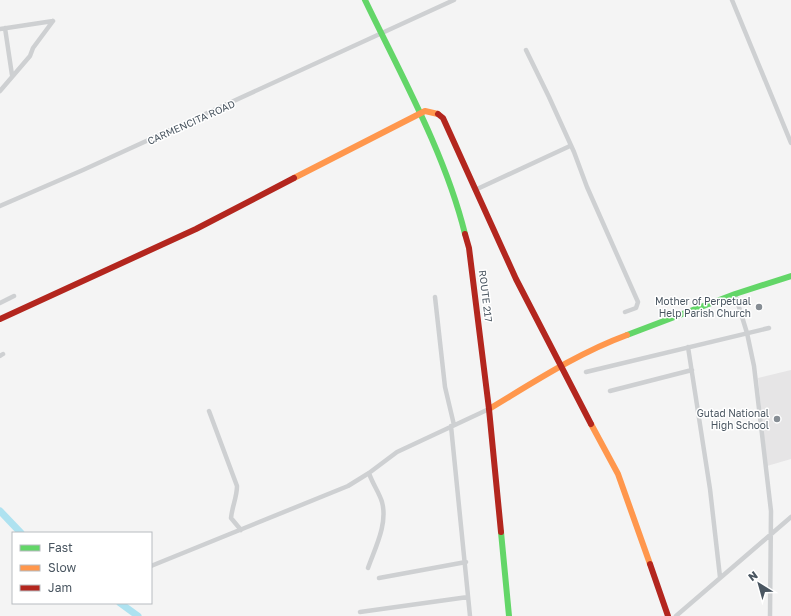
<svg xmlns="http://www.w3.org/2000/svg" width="791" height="616" font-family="'Golos Text',sans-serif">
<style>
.education{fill:#e6e5e6}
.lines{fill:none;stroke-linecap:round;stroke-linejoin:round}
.river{stroke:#aee2f0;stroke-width:7}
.street{stroke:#ced0d2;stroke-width:4.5}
.fast{stroke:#63d668;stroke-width:6}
.slow{stroke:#ff974d;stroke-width:6}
.jam{stroke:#b3261e;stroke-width:6}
.poi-dot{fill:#868d94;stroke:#fff;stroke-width:1.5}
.labels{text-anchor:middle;stroke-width:3;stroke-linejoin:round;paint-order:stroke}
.street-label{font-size:10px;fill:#4a5661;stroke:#fff}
.poi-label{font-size:10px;fill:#4a5661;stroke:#fff;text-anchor:end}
</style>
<rect width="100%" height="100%" fill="#f4f4f4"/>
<path class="education" d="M 791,370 L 791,459 L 767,466 L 758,378 Z"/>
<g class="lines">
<path class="river" d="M 0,511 L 21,533
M 120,603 L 138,616"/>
<path class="street" d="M 732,0 L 791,143
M 5,28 L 12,75
M 0,29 L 53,21
M 526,50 L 549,97 L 574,152 L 587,187 L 638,302 L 636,308 L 625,312
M 0,91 L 30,56 L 33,48 L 53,21
M 475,190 L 570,146
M 0,206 L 83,170 L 454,0
M 735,294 L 747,333 L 754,366 L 771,511 L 770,616
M 435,297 L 445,387 L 454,425
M 0,303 L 14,296
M 688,347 L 710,489 L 720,577
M 0,356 L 3,354
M 586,372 L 769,328
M 610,391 L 692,370
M 209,411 L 237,486 C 237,497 232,507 231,518 L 241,530
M 451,426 L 470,616
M 151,566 L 348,486 L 369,473 L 397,452 L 489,409
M 368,568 C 375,548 388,524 382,502 C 379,492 372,483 369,473
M 379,578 L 466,562
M 360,612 L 468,597
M 676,616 L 791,517"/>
<path class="fast" d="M 365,0 C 401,75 445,153 465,234
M 627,335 L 735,294 L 791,276
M 501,532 L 509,616"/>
<path class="slow" d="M 294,178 L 425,111 L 438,114
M 489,409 C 534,382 578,353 627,335
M 591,424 L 618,474 L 650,564"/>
<path class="jam" d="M 438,114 L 443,118 L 516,279 L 591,424
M 465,234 L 469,248 L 489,409 L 501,532
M 0,319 L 196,229 L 294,178
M 650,564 L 668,616"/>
</g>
<g class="poi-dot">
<circle cx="759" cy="307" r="4"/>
<circle cx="777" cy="419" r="4"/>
</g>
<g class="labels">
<g class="street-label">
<text transform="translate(191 122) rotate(-24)" y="4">CARMENCITA ROAD</text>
<text transform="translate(486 296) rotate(83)" y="4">ROUTE 217</text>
</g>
<g class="poi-label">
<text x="751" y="305">Mother of Perpetual<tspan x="751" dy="12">Help Parish Church</tspan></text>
<text x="769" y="417">Gutad National<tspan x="769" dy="12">High School</tspan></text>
</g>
</g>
<rect x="12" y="532" width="140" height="72" fill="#ffffff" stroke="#b7bbc0"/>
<rect x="20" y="545" width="20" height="6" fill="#63d668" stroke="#b7bbc0"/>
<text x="48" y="552" font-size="12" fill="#4a5661">Fast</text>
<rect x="20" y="565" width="20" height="6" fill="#ff974d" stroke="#b7bbc0"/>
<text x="48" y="572" font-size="12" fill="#4a5661">Slow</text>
<rect x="20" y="585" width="20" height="6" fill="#b3261e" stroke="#b7bbc0"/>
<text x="48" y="592" font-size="12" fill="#4a5661">Jam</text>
<g transform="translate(759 584) rotate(323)" stroke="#ffffff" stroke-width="3" paint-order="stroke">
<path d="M0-3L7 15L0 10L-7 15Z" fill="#4a5661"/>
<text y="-6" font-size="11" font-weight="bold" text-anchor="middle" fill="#4a5661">N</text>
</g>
</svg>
